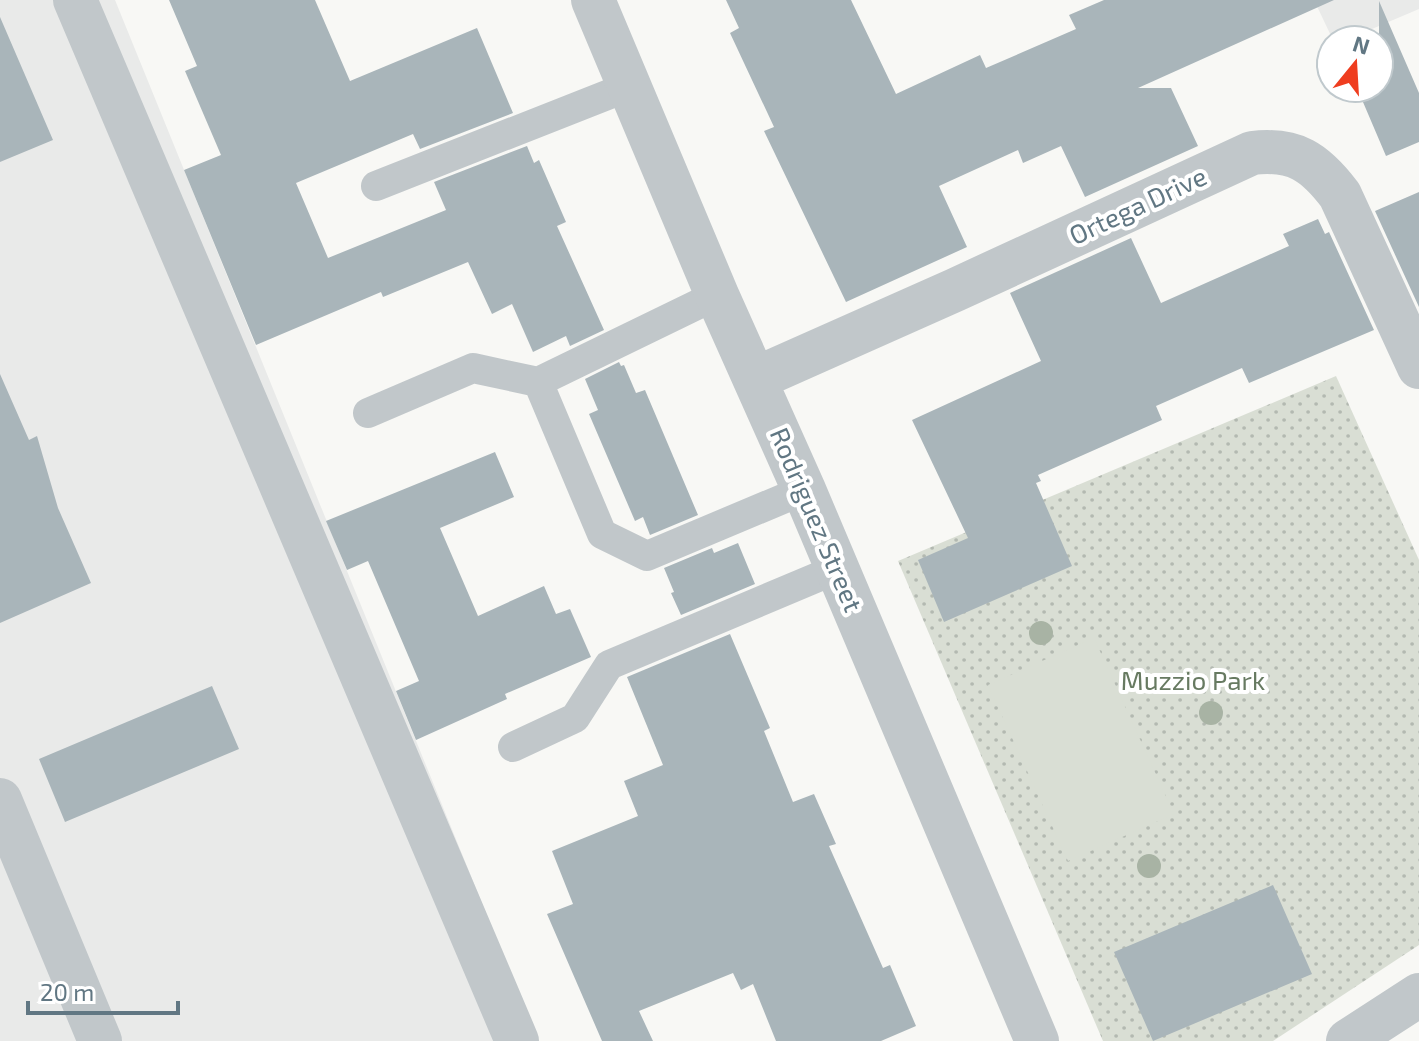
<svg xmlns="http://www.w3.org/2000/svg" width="1419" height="1041" font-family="'Exo 2',sans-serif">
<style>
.built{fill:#e9eae9}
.grass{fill:url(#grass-dots)}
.pitch{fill:#d9ded4}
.building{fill:#a9b5ba}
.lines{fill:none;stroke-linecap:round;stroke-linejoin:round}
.lane{stroke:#c1c7ca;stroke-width:30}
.street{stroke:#c1c7ca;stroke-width:44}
.tree{fill:#a8b3a4}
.labels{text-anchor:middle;stroke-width:8;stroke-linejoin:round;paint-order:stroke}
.street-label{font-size:26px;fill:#617783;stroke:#fff}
.park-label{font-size:26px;fill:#677a61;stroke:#fff}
</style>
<defs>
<pattern id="grass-dots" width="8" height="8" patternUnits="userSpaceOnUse" patternTransform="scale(2)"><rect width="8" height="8" fill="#d9ded4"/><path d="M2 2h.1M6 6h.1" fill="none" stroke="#b3b9b1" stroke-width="1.8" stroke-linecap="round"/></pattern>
</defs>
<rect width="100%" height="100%" fill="#f8f8f5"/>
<path class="built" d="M 0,0 L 115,0 L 538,1041 L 0,1041 Z
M 1314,0 L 1419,0 L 1419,9 L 1346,40 L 1333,40 Z"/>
<path class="grass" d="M 1336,376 L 1419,560 L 1419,945 L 1273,1041 L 1103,1041 L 898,561 Z"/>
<path class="pitch" d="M 1094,638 L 1174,814 L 1068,861 L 988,685 Z"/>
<path class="building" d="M 169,0 L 315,0 L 350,81 L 477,28 L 513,113 L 420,149 L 413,134 L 296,183 L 328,258 L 446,210 L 434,182 L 527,146 L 534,163 L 539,160 L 566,222 L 557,226 L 604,330 L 570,346 L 566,336 L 533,352 L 512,304 L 492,314 L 468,262 L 383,297 L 381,292 L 256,345 L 184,170 L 221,155 L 185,71 L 197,66 Z
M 726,0 L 851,0 L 896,94 L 980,55 L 986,68 L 1076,29 L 1069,15 L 1104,0 L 1334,0 L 1138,88 L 1171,88 L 1198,146 L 1085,197 L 1061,146 L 1023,163 L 1018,150 L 939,186 L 967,247 L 846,302 L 764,131 L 774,127 L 730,33 L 739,28 Z
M 1379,1 L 1419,93 L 1419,142 L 1386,156 L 1357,88 L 1379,88 Z
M 0,17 L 53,140 L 0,162 Z
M 1419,192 L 1419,307 L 1375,211 Z
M 1318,219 L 1325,234 L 1329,232 L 1374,330 L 1249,383 L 1242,368 L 1156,406 L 1162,420 L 1038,475 L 1041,481 L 1036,483 L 1072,566 L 944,622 L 918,560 L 968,538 L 912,420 L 1041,361 L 1010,293 L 1131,238 L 1161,303 L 1289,246 L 1283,234 Z
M 619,362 L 621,366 L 624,365 L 636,393 L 645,390 L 698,515 L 650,535 L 643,517 L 635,521 L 589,414 L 598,410 L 585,379 Z
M 0,374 L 29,440 L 37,436 L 58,508 L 91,583 L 0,623 Z
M 495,452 L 514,497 L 440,528 L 478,616 L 544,586 L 556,614 L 570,609 L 591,657 L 505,694 L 507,699 L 416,740 L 396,691 L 419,681 L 368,561 L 347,570 L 326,521 Z
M 738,543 L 755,584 L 681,615 L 671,593 L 674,592 L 664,568 L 712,548 L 714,553 Z
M 730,634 L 770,728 L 764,731 L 793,802 L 814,794 L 836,844 L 829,846 L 883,968 L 890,965 L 916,1026 L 881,1041 L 776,1041 L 753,984 L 741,990 L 733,973 L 639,1011 L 653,1041 L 602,1041 L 547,914 L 573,904 L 552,851 L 638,816 L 624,781 L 663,765 L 627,677 Z
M 212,686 L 239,749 L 65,822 L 39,759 Z
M 1273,885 L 1312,974 L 1153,1041 L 1114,952 Z"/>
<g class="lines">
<path class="lane" d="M 376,186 L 630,86
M 717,295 L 538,382 L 602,534 L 647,556 L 804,490
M 368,413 L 473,368 L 538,382
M 513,747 L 575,718 L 609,665 L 837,569"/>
<path class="street" d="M 75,0 L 517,1041
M 593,0 L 717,295 L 804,490 L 1037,1041
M 755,379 L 955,290 L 1252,153 C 1295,148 1315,162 1340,195 L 1419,367
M 0,800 L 100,1041
M 1348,1041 L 1419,995"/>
</g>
<g class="tree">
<circle cx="1041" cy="633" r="12"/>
<circle cx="1211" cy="713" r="12"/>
<circle cx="1149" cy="866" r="12"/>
</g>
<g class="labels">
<g class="street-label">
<text transform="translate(1138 206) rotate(-25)" y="9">Ortega Drive</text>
<text transform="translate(816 520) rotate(67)" y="9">Rodriguez Street</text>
</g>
<g class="park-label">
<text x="1193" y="690">Muzzio Park</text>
</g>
</g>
<g transform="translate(1355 64) rotate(18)"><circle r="38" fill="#ffffff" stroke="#c0c9cd" stroke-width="2"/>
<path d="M0-6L14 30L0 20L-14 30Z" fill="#ef3d1f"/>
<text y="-12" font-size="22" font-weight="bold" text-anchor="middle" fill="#617783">N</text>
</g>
<path d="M28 1001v12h150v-12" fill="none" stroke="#617783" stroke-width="4"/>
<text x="40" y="1001" font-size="24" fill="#617783" stroke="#ffffff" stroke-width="6" paint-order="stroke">20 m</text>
</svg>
